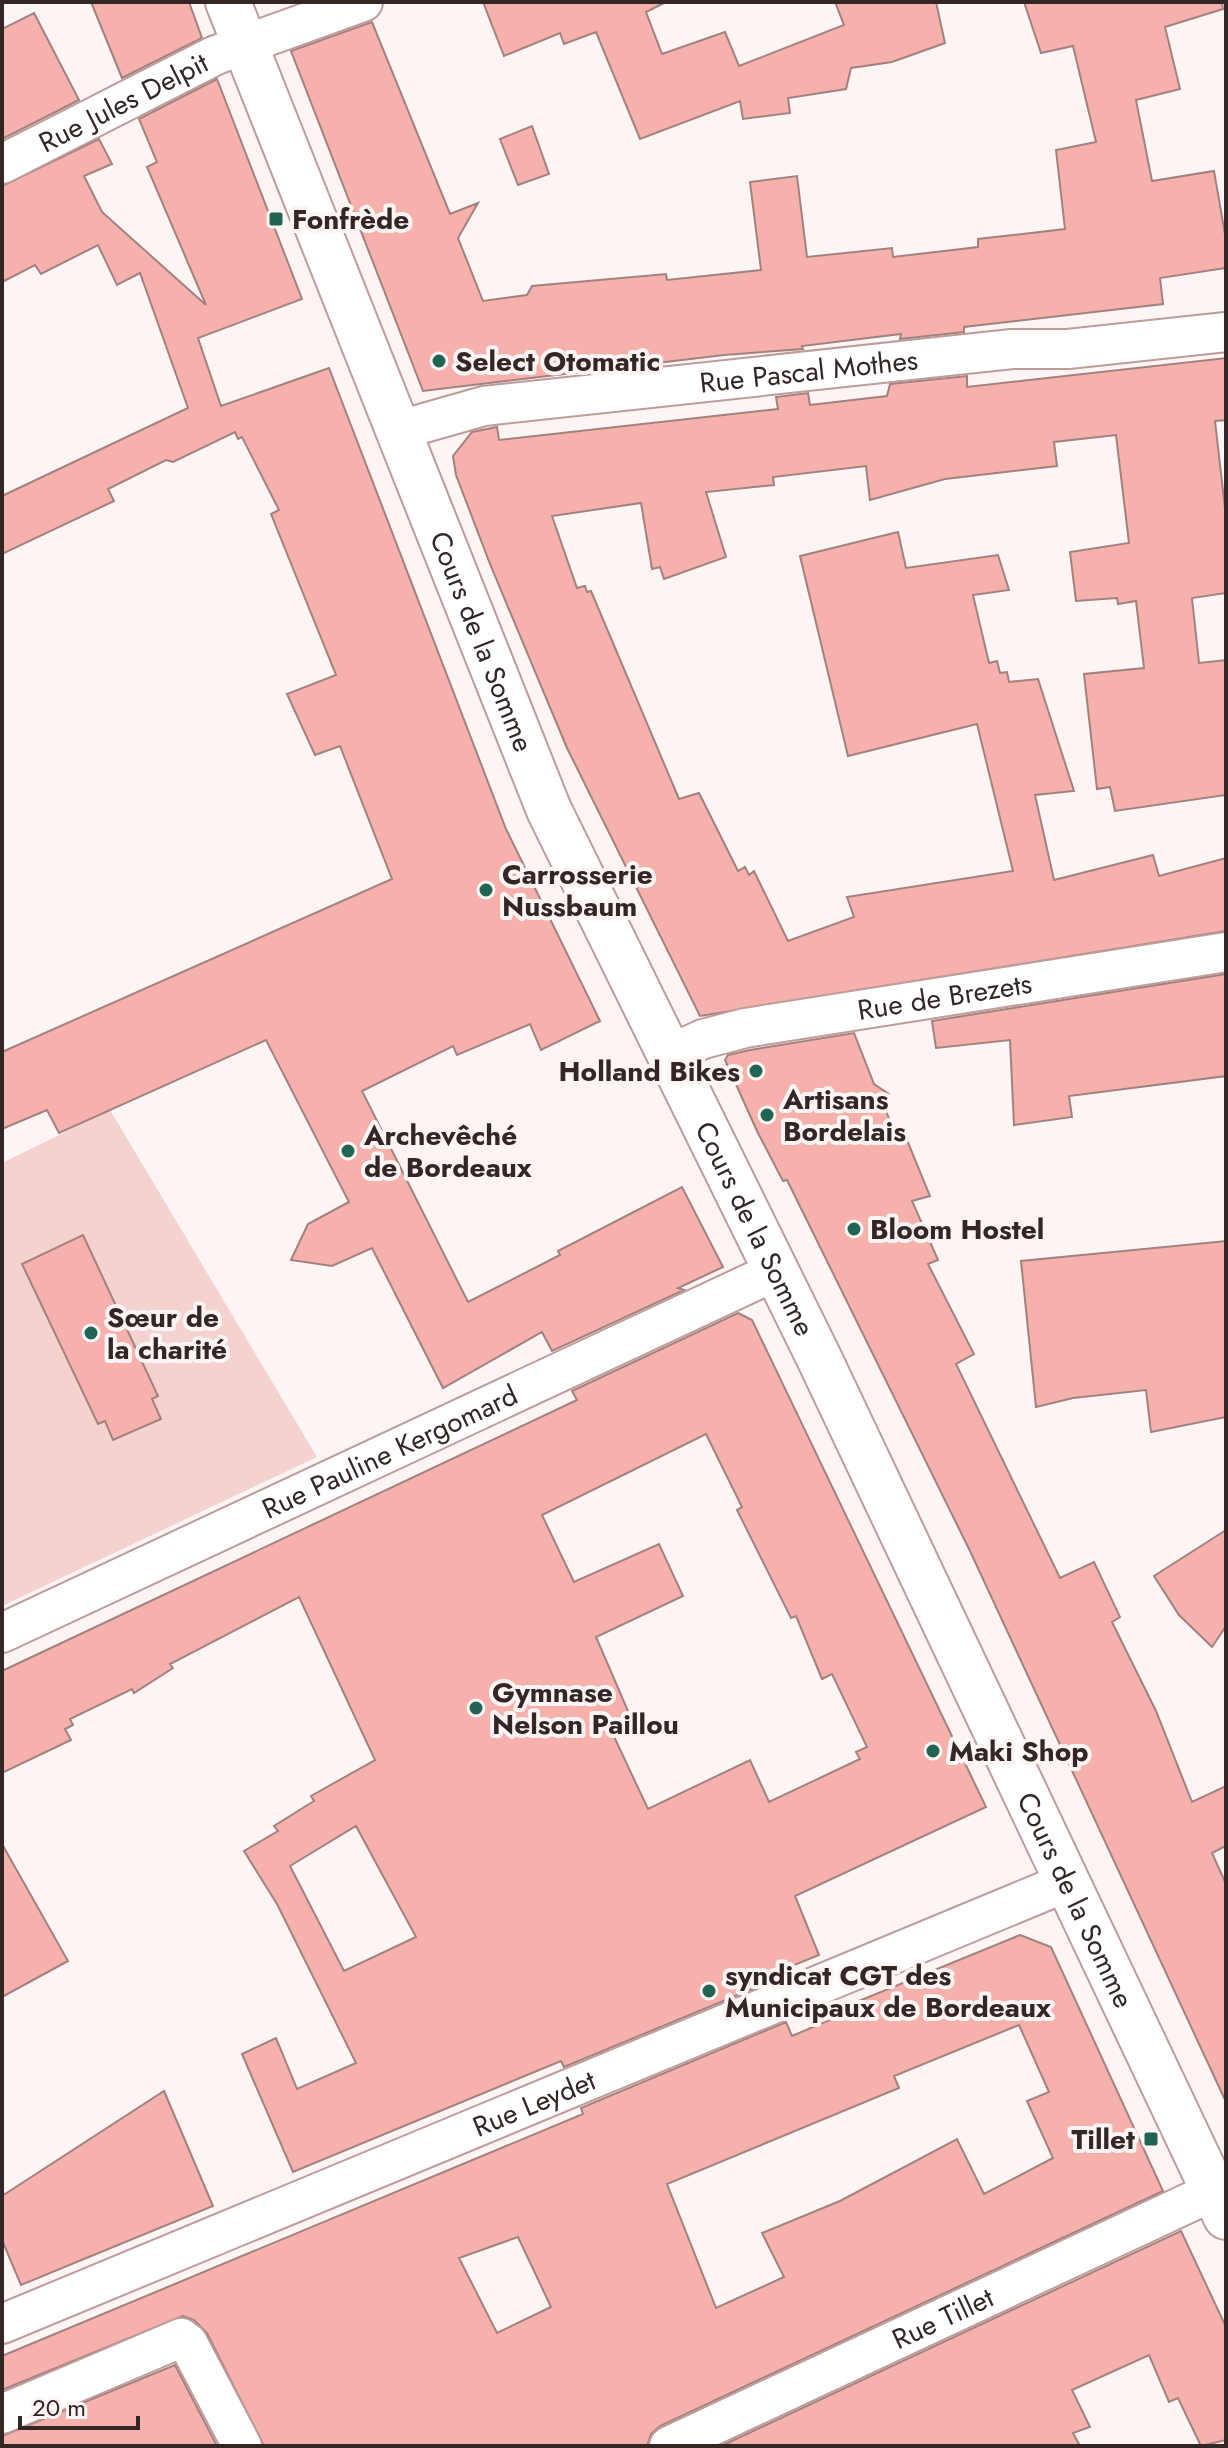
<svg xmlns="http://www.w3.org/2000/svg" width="1228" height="2448" font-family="Jost,sans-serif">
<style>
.green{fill:#f4d2cf}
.building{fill:#f7b1ac;stroke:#a2817f;stroke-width:2;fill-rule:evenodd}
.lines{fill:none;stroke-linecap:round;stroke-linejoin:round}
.minor-casing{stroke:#be9c9a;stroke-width:42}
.major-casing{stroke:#be9c9a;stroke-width:48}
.minor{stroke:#fff;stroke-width:38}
.major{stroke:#fff;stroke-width:44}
.poi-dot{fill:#216453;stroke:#fcf5f4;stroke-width:3}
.labels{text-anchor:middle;stroke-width:8;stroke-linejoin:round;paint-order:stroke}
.street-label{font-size:28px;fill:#332625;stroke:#fcf5f4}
.poi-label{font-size:28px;font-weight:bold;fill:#332625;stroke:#fcf5f4;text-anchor:start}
</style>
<rect width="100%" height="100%" fill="#fcf5f4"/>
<path class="green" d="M 110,1110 L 317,1457 L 2,1606 L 2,1163 Z"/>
<path class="building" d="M 91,2 L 189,2 L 202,38 L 122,78 Z
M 483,2 L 666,2 L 646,12 L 662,54 L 725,32 L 739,66 L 844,25 L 835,2 L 936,2 L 945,43 L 892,62 L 851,68 L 846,89 L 788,98 L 790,113 L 743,119 L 740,101 L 640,139 L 596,32 L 564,44 L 560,33 L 504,56 Z
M 1024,2 L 1222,2 L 1223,9 L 1165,27 L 1180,89 L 1136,100 L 1152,181 L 1214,171 L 1226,240 L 1226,268 L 1160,278 L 1163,304 L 964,327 L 964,332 L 900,339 L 901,334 L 802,346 L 803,349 L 724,355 L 423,391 L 291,51 L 372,22 L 450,214 L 478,203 L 458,238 L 483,301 L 527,295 L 532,286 L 666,274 L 667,280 L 761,270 L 750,182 L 797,176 L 807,257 L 892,248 L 893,257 L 978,247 L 978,239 L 1065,229 L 1056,150 L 1096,142 L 1073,46 L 1041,53 Z
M 34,13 L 79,100 L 2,139 L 2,29 Z
M 217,79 L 302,299 L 198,338 L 221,406 L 329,368 L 506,829 L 600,1021 L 541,1050 L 530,1024 L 457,1055 L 453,1046 L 362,1091 L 468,1302 L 560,1255 L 558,1251 L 682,1187 L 723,1267 L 678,1288 L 684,1290 L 552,1351 L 542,1332 L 443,1388 L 372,1248 L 332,1266 L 291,1260 L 308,1224 L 349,1202 L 266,1040 L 59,1133 L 47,1110 L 2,1129 L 2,1052 L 392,879 L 340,746 L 315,755 L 287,694 L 336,675 L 271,514 L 279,510 L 242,437 L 238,439 L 235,432 L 173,462 L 166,460 L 108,489 L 114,501 L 2,554 L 2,496 L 188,408 L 140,273 L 117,285 L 98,245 L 41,274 L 35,265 L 2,282 L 2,186 L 99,139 L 112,164 L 84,176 L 102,212 L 206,305 L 147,167 L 157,162 L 139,119 Z
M 532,126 L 549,174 L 518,185 L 500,139 Z
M 1226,358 L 1226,420 L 1215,421 L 1226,517 L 1226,593 L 1192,598 L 1199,663 L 1226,660 L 1226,795 L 1115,811 L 1110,787 L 1097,789 L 1084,674 L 1144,668 L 1136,601 L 1118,604 L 1117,598 L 1076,601 L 1070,552 L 1129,543 L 1116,435 L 1054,442 L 1057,466 L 945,479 L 870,500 L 866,466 L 773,477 L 774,485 L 706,492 L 726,557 L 664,579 L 660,567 L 652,569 L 641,503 L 552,516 L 577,588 L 585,586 L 587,592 L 591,591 L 679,799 L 699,793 L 738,871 L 745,867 L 749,875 L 754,871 L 788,941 L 854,917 L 847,897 L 1013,871 L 977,724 L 848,756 L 800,556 L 898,532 L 906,568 L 998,555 L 1009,590 L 973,595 L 989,663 L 997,661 L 1000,673 L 1007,672 L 1009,682 L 1038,679 L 1074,791 L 1035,795 L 1054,880 L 1153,855 L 1159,876 L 1226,858 L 1226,931 L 700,1016 L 567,748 L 490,564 L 456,475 L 453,456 L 472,432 L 497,427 L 499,440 L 778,409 L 776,397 L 808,393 L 810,405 L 887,396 L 890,384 L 967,376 L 967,387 Z
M 1226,974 L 1226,1076 L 1069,1096 L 1072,1117 L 1014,1125 L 1010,1040 L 936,1048 L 932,1021 Z
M 854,1033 L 874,1084 L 889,1094 L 886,1111 L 898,1141 L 907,1140 L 930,1196 L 912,1201 L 938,1260 L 928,1264 L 974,1354 L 956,1364 L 1060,1578 L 1094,1562 L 1120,1617 L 1112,1622 L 1156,1711 L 1192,1802 L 1226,1786 L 1226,1846 L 1212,1853 L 1226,1884 L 1226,2102 L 970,1551 L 787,1180 L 783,1181 L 757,1131 L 725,1060 L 728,1055 L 750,1050 Z
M 83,1235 L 158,1396 L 152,1399 L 161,1419 L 113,1440 L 105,1421 L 98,1424 L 22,1264 Z
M 1226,1241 L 1226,1417 L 1151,1432 L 1146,1390 L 1073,1398 L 1036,1407 L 1021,1261 Z
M 738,1313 L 752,1320 L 986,1807 L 795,1896 L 819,1955 L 767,1976 L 769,1982 L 564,2067 L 561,2061 L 293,2172 L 242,2054 L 276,2038 L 297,2089 L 356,2063 L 277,1904 L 244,1851 L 278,1831 L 274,1826 L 314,1801 L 311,1796 L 375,1760 L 299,1597 L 170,1664 L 173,1668 L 134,1693 L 132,1689 L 70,1719 L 73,1725 L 65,1729 L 71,1740 L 2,1773 L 2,1671 L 577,1400 L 572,1391 ZM 706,1434 L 742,1507 L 737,1510 L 791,1618 L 796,1616 L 822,1679 L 832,1674 L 867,1747 L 856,1752 L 860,1759 L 769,1802 L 750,1760 L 648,1809 L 610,1728 L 631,1718 L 596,1637 L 683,1596 L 659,1544 L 574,1582 L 542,1515 ZM 356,1826 L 416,1937 L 344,1971 L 290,1866 Z
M 1226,1530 L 1226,1626 L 1212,1647 L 1179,1615 L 1154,1576 Z
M 2,1844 L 68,1961 L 2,1997 Z
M 1020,1935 L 1051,1947 L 1163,2191 L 660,2426 L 651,2434 L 647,2446 L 264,2446 L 207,2333 L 194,2320 L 183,2316 L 2,2390 L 2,2356 L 583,2114 L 581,2108 L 786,2022 L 792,2036 L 846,2013 L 844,2007 ZM 1019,2025 L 1049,2092 L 1027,2101 L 1053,2158 L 984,2194 L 957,2139 L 840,2201 L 762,2233 L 784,2277 L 716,2308 L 667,2184 L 899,2088 L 894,2076 ZM 518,2237 L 551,2307 L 497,2333 L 459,2258 Z
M 164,2091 L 213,2206 L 21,2285 L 2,2240 L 2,2196 Z
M 1181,2231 L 1226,2327 L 1226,2440 L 1201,2446 L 1178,2398 L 1169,2402 L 1149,2355 L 1072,2390 L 1090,2427 L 1073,2433 L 1080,2446 L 721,2446 Z
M 175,2365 L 217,2446 L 2,2446 L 2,2436 Z"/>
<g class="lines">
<g class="minor-casing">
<g id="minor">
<path id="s1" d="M 2,164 L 216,55 L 363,2"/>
<path id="s2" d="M 396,431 L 484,406 L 1012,349 L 1068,349 L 1226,332"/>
<path id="s3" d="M 668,1055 L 703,1039 L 745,1028 L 1226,952"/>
<path id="s4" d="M 2,1633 L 776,1271"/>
<path id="s5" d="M 2,2324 L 1067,1882"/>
<path d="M 2,2414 L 181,2338 L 188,2343 L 242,2446"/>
<path id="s6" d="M 669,2446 L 1214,2191"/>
</g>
</g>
<g class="major-casing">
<g id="major">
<path id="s7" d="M 228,2 L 549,810 L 819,1358 L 1226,2217"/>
</g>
</g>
<use href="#minor" class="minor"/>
<use href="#major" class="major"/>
</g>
<g class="poi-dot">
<rect x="268" y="211" width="16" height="16" rx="4"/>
<circle cx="439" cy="361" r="8"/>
<circle cx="486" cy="890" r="8"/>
<circle cx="756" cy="1071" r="8"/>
<circle cx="767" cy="1115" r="8"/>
<circle cx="348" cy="1151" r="8"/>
<circle cx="854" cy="1229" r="8"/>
<circle cx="91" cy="1333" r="8"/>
<circle cx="476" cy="1708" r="8"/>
<circle cx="933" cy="1751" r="8"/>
<circle cx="709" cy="1991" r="8"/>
<rect x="1143" y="2131" width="16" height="16" rx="4"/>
</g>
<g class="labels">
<g class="street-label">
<text dy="10" stroke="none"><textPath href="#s1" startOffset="136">Rue Jules Delpit</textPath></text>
<text dy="10" stroke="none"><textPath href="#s2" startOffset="418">Rue Pascal Mothes</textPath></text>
<text dy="10" stroke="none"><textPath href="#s7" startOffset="688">Cours de la Somme</textPath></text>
<text dy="10" stroke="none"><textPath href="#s3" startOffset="284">Rue de Brezets</textPath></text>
<text dy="10" stroke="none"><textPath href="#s7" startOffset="1336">Cours de la Somme</textPath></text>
<text dy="10" stroke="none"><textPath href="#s4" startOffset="428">Rue Pauline Kergomard</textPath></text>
<text dy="10" stroke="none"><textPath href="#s7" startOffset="2080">Cours de la Somme</textPath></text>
<text dy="10" stroke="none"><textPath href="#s5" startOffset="576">Rue Leydet</textPath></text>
<text dy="10" stroke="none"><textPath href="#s6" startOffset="302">Rue Tillet</textPath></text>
</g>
<g class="poi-label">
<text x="292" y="229">Fonfrède</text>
<text x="455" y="371">Select Otomatic</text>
<text x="502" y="884">Carrosserie<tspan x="502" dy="32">Nussbaum</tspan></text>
<text x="740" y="1081" text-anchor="end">Holland Bikes</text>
<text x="783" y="1109">Artisans<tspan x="783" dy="32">Bordelais</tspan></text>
<text x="364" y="1145">Archevêché<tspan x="364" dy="32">de Bordeaux</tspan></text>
<text x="870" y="1239">Bloom Hostel</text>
<text x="107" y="1327">Sœur de<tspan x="107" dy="32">la charité</tspan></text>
<text x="492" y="1702">Gymnase<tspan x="492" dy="32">Nelson Paillou</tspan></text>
<text x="949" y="1761">Maki Shop</text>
<text x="725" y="1985">syndicat CGT des<tspan x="725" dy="32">Municipaux de Bordeaux</tspan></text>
<text x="1135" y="2149" text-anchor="end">Tillet</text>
</g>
</g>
<rect width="1228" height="2448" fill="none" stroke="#332625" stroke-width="8"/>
<path d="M20 2416v12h118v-12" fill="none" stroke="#332625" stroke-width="4"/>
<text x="32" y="2416" font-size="24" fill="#332625" stroke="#fcf5f4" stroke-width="6" paint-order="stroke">20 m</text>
</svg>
